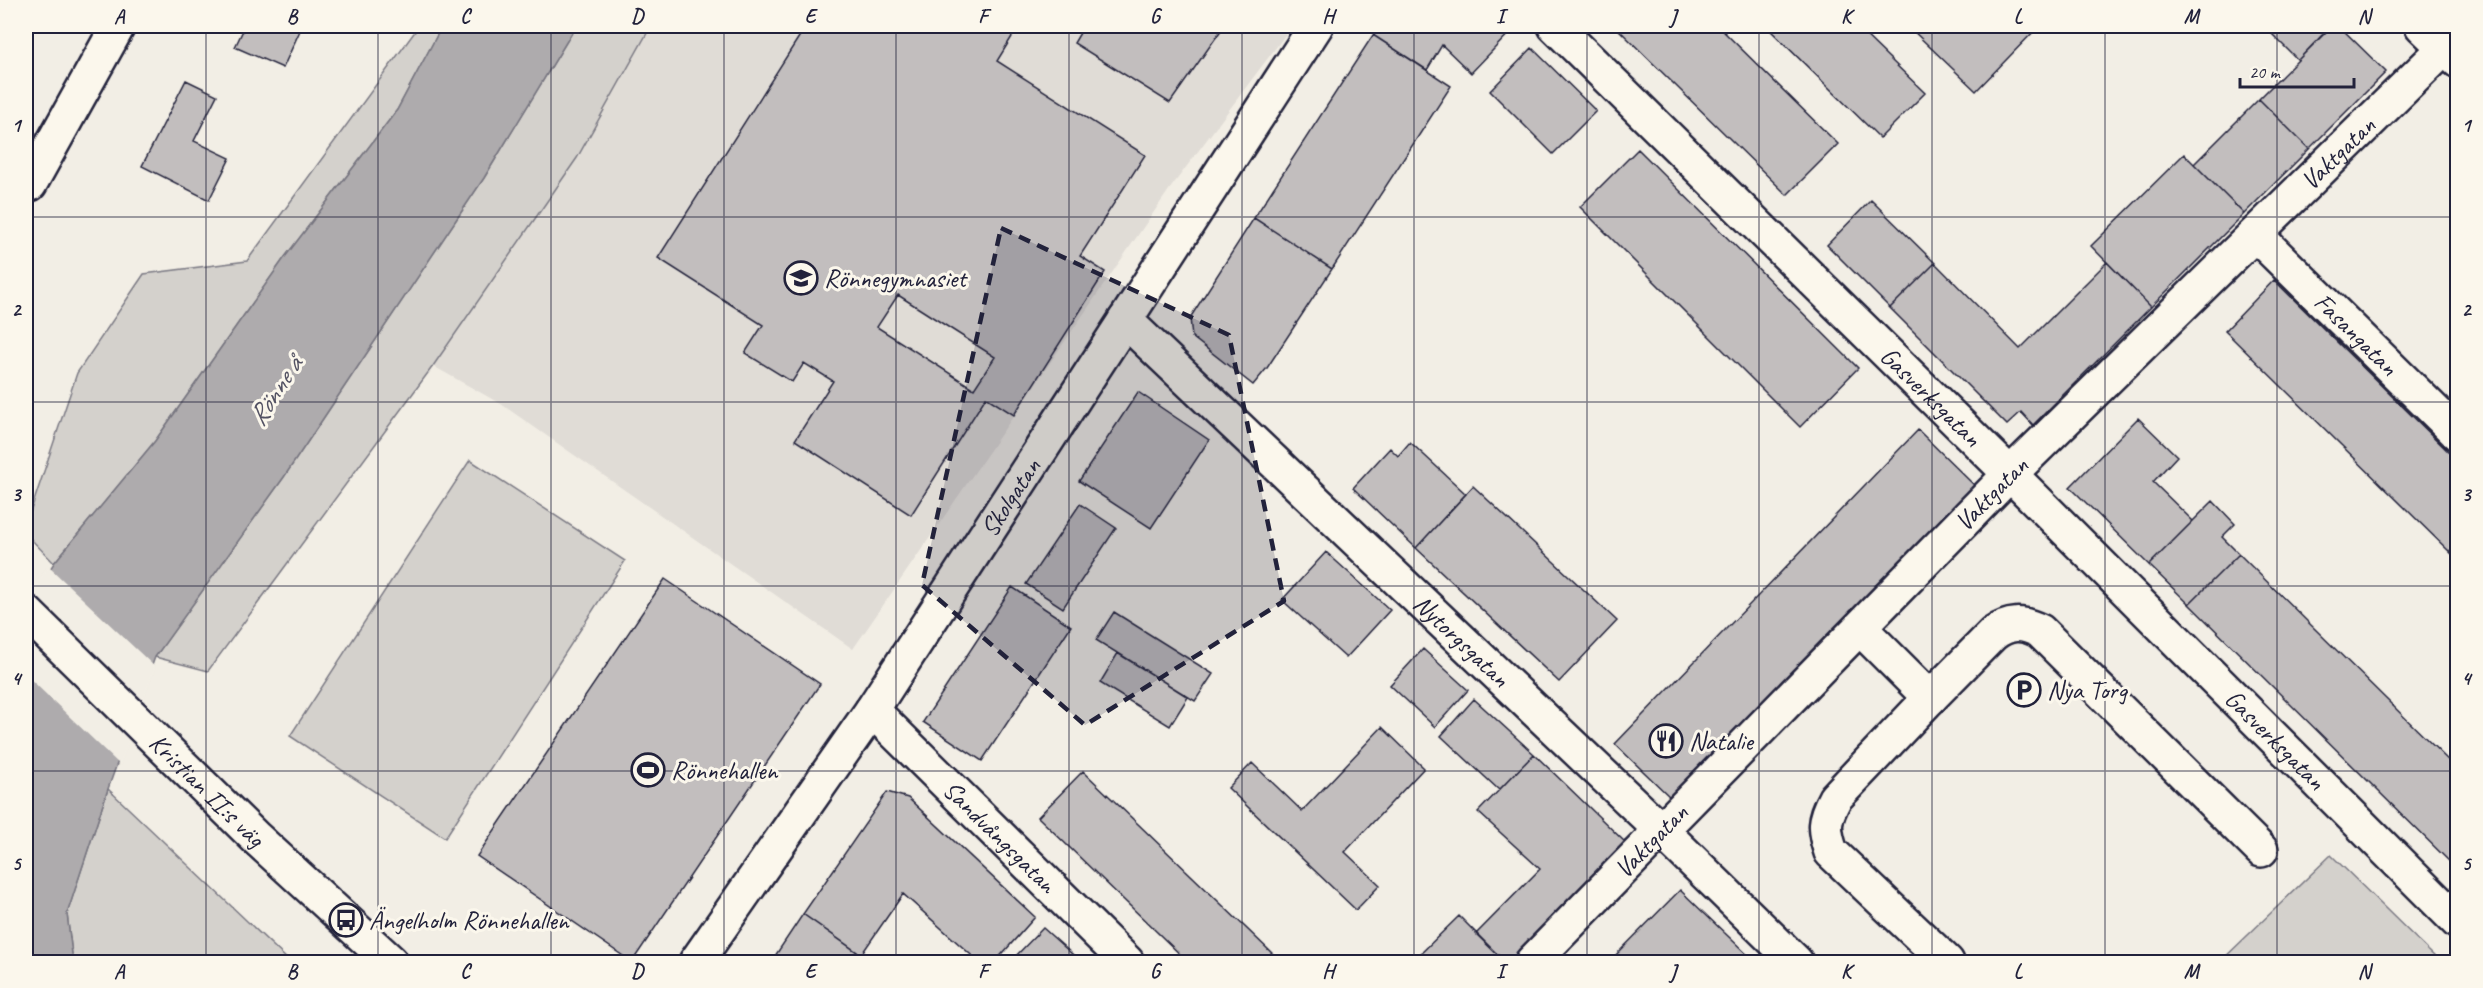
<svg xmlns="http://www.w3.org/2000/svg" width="2483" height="988" font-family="Caveat,sans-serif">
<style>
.built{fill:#e0dcd6}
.green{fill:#d4d1cc;stroke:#7b7a84;stroke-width:1.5}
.water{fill:#aeabad;stroke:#76747f;stroke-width:1.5}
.pier{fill:#f2eee5}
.building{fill:#c2bebe;stroke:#22223b;stroke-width:1.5;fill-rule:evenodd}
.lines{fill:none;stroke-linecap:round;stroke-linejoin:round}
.minor-casing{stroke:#22223b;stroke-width:38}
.tertiary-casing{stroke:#22223b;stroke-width:38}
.secondary-casing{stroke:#22223b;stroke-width:38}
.minor{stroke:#fbf7ec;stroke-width:33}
.tertiary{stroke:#fbf7ec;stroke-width:33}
.secondary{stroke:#fbf7ec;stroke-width:33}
.marked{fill:#22223b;fill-opacity:0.2;stroke:#22223b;stroke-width:4.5;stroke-dasharray:12 8;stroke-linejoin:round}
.grid{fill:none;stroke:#22223b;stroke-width:1.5;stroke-opacity:0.55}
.labels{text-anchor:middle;stroke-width:6;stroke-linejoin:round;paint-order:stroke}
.street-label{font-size:26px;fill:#22223b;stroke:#fbf7ec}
.poi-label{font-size:26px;fill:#22223b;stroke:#fbf7ec;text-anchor:start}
.water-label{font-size:27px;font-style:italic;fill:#535263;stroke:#fbf7ec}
.neatline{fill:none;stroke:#22223b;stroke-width:2}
.grid-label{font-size:20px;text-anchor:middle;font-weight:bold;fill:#22223b}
</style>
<rect width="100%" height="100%" fill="#f2eee5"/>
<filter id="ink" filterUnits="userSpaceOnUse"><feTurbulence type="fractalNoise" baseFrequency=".0167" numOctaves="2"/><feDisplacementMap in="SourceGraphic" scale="12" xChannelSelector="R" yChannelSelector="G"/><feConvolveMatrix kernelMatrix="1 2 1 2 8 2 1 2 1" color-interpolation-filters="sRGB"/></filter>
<g filter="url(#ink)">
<path class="built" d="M 651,26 L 1292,26 L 1169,190 L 853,649 L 501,404 L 433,366 L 577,158 Z"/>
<path class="green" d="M 419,26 L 442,26 L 397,110 L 285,257 L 155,441 L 54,563 L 26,534 L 26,525 L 77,373 L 144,274 L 247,261 Z
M 576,26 L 651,26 L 577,158 L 433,366 L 208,671 L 155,657 L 284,477 L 484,178 Z
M 470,460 L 625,561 L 445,838 L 290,736 Z
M 108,789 L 290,962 L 73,962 L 67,914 Z
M 2331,855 L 2440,962 L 2220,962 Z"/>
<path class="water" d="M 442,26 L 576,26 L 484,178 L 284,477 L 155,657 L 108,789 L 67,914 L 73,962 L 26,962 L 26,606 L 54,563 L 155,441 L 285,257 L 397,110 Z"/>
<path class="pier" d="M 48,566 L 155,667 L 120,765 L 26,675 L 26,600 Z"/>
<path class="building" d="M 245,26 L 302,26 L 283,68 L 235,47 Z
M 806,26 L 1016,26 L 1018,27 L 997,61 L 1145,155 L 1080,256 L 1105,272 L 1014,415 L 986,397 L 911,515 L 795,440 L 833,381 L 804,363 L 792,382 L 745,353 L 763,325 L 658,258 ZM 898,295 L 995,357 L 974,389 L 877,327 Z
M 1084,26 L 1224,26 L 1170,103 L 1074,43 Z
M 1379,26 L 1514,26 L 1515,27 L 1471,73 L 1442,45 L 1427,70 L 1373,35 Z
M 1615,26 L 1718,26 L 1838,144 L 1787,195 Z
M 1766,26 L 1856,26 L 1925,93 L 1880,138 Z
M 1908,26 L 2039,26 L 1976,91 Z
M 2264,26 L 2320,26 L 2326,31 L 2298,60 Z
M 2332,26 L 2339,26 L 2386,72 L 2309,149 L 2259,99 Z
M 1373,35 L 1451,86 L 1332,269 L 1254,218 Z
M 1532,48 L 1596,111 L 1553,154 L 1490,91 Z
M 186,80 L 217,95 L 194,141 L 230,158 L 209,200 L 142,166 Z
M 2259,99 L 2309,149 L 2244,214 L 2194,164 Z
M 1638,149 L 1858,368 L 1800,427 L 1580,207 Z
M 2184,154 L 2244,214 L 2151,307 L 2091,246 Z
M 1871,200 L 1935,263 L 1890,308 L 1827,245 Z
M 1254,218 L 1332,269 L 1267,368 L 1253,385 L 1192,337 L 1190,318 Z
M 2107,262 L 2151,307 L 2033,425 L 2021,412 L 2007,425 L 1890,308 L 1935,263 L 2020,349 Z
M 2274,280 L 2458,461 L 2458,560 L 2225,331 Z
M 1138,392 L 1209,440 L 1151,528 L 1079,481 Z
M 2138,418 L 2177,456 L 2153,482 L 2193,521 L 2149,565 L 2070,487 Z
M 1918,430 L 1975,486 L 1672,799 L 1615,744 Z
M 1410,442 L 1466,494 L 1416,548 L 1353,488 L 1390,448 L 1398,456 Z
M 1473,486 L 1617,621 L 1559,682 L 1416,548 Z
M 2213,501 L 2235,524 L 2222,537 L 2239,554 L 2189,604 L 2149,565 Z
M 1080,504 L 1116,528 L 1063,608 L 1026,584 Z
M 1326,552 L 1390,610 L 1346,658 L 1282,600 Z
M 2239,554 L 2458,770 L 2458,870 L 2189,604 Z
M 665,579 L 820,684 L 632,962 L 477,856 Z
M 1012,587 L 1071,626 L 982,761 L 923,722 Z
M 1114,612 L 1213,674 L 1195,701 L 1096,640 Z
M 1423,649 L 1468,690 L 1435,727 L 1390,685 Z
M 1118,653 L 1188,697 L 1170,726 L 1100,683 Z
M 1474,699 L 1534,754 L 1499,790 L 1441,736 Z
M 1382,727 L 1424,768 L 1345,852 L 1380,885 L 1356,910 L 1228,788 L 1252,763 L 1302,811 Z
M 1534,754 L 1626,843 L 1524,962 L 1505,962 L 1476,934 L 1540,869 L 1478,812 Z
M 1083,771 L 1275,956 L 1268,962 L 1188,962 L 1038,817 Z
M 887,792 L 908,798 L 1035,917 L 995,962 L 979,962 L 903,894 L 861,955 L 803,914 Z
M 1680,890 L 1755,962 L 1609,962 Z
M 803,914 L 857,952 L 850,962 L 771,962 Z
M 1459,916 L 1505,962 L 1412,962 Z
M 1043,928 L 1081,962 L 1010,962 Z"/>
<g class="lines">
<g class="minor-casing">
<g id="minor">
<path id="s1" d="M 1555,26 L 2010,474 L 2458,922"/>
<path d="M 30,184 L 118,26"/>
<path id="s2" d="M 2256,235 L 2458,434"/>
<path id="s3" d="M 1125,320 L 1662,831 L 1796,962"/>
<path d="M 1860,628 L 1930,698 L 1993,634 C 2009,622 2022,622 2040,631 L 2261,850"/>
<path d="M 1930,698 L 1835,798 C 1823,820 1823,829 1831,852 L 1947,962"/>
<path id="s4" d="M 872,710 L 1127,962"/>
<path id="s5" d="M 1532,962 L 2010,474 L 2458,35"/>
</g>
</g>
<g class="tertiary-casing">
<g id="tertiary">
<path d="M 2422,26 L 2458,61"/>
<path id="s6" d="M 696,962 L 872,710 L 1316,26"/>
</g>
</g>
<g class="secondary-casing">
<g id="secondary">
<path id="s7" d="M 26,612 L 256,838 L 391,962"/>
</g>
</g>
<use href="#minor" class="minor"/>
<use href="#tertiary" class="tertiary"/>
<use href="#secondary" class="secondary"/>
</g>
</g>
<path class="marked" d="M 1001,228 L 1229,335 L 1284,601 L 1085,725 L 922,585 Z"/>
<path class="grid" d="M 206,26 L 206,962M 378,26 L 378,962M 551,26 L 551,962M 724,26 L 724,962M 896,26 L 896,962M 1069,26 L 1069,962M 1242,26 L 1242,962M 1414,26 L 1414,962M 1587,26 L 1587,962M 1759,26 L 1759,962M 1932,26 L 1932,962M 2105,26 L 2105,962M 2277,26 L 2277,962M 26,217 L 2458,217M 26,402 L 2458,402M 26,586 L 2458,586M 26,771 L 2458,771"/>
<defs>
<g id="school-ring" transform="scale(1.725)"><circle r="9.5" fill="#fbf7ec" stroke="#22223b" stroke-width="1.5"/><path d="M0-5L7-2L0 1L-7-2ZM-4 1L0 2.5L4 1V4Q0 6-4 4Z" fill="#22223b"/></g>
<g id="parking-ring" transform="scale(1.725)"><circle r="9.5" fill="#fbf7ec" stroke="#22223b" stroke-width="1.5"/><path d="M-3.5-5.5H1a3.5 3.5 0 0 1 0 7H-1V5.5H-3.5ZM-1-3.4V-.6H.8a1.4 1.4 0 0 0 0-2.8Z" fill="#22223b"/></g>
<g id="restaurant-ring" transform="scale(1.725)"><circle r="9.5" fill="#fbf7ec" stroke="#22223b" stroke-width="1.5"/><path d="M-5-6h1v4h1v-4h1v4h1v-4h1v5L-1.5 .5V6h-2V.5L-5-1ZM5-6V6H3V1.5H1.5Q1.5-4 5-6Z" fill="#22223b"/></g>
<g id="stadium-ring" transform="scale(1.725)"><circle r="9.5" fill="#fbf7ec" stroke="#22223b" stroke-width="1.5"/><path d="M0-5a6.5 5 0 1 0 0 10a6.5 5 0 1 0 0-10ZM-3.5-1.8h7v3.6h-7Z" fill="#22223b"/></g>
<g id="bus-ring" transform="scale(1.725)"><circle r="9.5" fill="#fbf7ec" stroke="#22223b" stroke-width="1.5"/><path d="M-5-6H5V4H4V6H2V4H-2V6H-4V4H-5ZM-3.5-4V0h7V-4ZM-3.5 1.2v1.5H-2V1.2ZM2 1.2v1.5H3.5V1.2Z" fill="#22223b"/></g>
</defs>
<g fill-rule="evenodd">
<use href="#school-ring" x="801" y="278"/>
<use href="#parking-ring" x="2024" y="690"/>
<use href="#restaurant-ring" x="1666" y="741"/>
<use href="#stadium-ring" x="648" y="770"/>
<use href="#bus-ring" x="346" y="920"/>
</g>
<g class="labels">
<g class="street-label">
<text dy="9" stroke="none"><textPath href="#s5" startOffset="1142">Vaktgatan</textPath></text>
<text dy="9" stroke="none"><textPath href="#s2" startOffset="141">Fasangatan</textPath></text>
<text dy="9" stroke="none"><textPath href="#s1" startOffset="528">Gasverksgatan</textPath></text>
<text dy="9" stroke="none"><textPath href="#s5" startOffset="656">Vaktgatan</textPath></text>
<text dy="9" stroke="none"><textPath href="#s6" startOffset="561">Skolgatan</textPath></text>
<text dy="9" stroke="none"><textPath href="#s3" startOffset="465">Nytorgsgatan</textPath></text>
<text dy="9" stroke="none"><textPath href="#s1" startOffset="1014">Gasverksgatan</textPath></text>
<text dy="9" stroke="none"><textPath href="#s7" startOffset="254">Kristian II:s väg</textPath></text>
<text dy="9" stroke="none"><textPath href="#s4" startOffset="180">Sandvångsgatan</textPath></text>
<text dy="9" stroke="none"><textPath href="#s5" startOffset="170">Vaktgatan</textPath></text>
</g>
<g class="poi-label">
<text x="824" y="287">Rönnegymnasiet</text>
<text x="2047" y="699">Nya Torg</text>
<text x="1689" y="750">Natalie</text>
<text x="671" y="779">Rönnehallen</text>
<text x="369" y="929">Ängelholm Rönnehallen</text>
</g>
<g class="water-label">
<text transform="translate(275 391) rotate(-57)" y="9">Rönne å</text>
</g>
</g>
<rect width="2483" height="988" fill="none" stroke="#fbf7ec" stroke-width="66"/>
<path d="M2240 78v9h114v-9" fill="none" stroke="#22223b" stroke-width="3"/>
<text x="2249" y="78" font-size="18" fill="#22223b" stroke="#fbf7ec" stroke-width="4.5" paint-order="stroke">20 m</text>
<rect x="33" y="33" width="2417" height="922" class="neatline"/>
<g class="grid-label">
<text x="119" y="23">A</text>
<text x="292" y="23">B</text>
<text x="465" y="23">C</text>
<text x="637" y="23">D</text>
<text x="810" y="23">E</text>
<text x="983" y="23">F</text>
<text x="1155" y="23">G</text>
<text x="1328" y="23">H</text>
<text x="1500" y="23">I</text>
<text x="1673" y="23">J</text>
<text x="1846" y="23">K</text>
<text x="2018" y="23">L</text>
<text x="2191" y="23">M</text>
<text x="2364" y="23">N</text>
<text x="16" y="132">1</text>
<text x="2466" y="132">1</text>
<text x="16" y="316">2</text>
<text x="2466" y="316">2</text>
<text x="16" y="501">3</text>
<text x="2466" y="501">3</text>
<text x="16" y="685">4</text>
<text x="2466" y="685">4</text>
<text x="16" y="870">5</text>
<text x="2466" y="870">5</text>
<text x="119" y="978">A</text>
<text x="292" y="978">B</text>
<text x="465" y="978">C</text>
<text x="637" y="978">D</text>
<text x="810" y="978">E</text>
<text x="983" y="978">F</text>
<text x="1155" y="978">G</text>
<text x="1328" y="978">H</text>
<text x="1500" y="978">I</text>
<text x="1673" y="978">J</text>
<text x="1846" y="978">K</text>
<text x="2018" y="978">L</text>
<text x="2191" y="978">M</text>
<text x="2364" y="978">N</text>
</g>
</svg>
